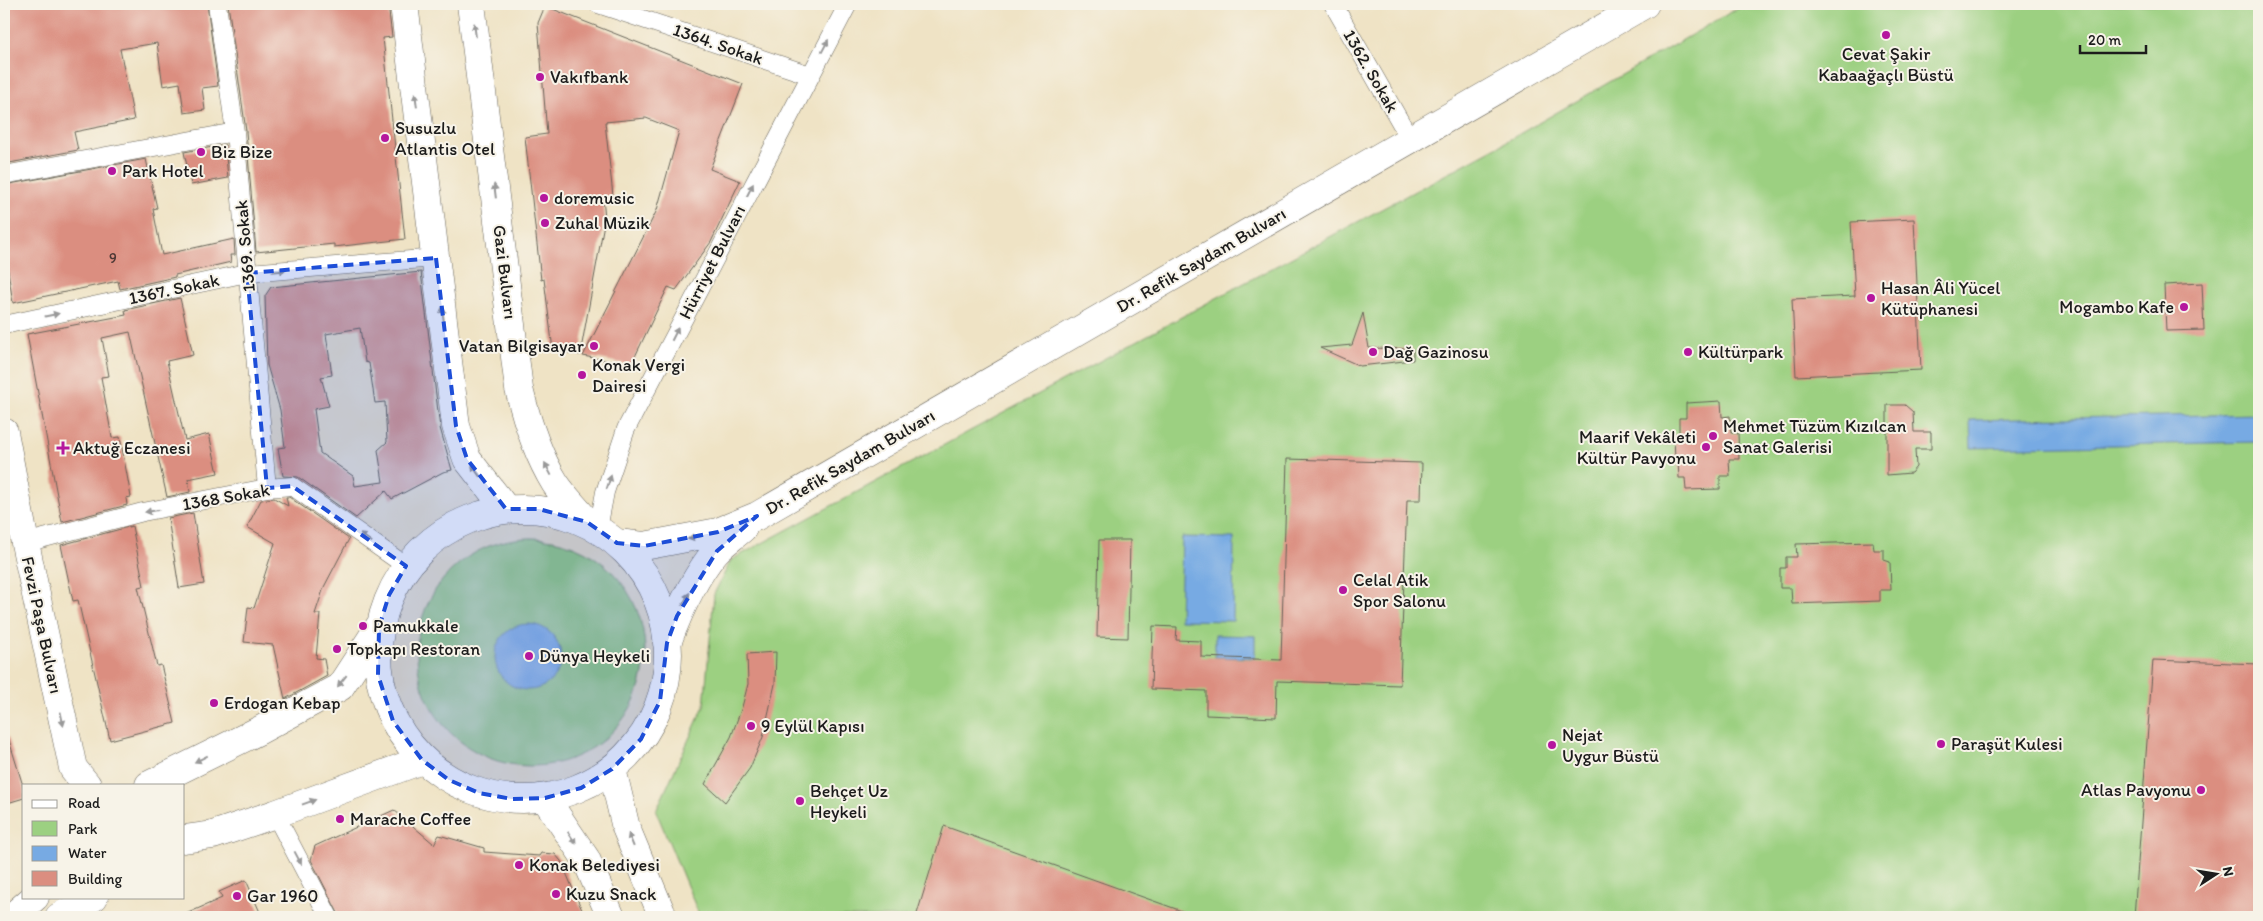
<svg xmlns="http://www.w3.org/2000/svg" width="2263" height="921" font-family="Itim,sans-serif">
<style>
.green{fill:#9cd081;stroke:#5c764e}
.water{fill:#77aae3;stroke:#4a6380}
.building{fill:#db8e80;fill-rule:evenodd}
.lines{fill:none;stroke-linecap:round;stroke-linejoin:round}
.street-casing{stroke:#666257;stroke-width:19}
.primary-casing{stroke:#666257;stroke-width:29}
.street{stroke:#fff;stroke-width:18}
.primary{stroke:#fff;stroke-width:28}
.oneway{fill:#999}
.marked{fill:#1d4ed8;fill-opacity:0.2;stroke:#1d4ed8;stroke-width:4;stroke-dasharray:10 6;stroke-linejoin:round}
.poi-dot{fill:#b5179e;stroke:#f7f3e8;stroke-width:2}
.labels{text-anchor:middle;stroke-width:4;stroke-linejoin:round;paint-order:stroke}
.number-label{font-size:15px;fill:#4c3835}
.street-label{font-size:18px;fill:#1c1c1c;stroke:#f7f3e8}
.poi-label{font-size:18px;fill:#1c1c1c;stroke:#f7f3e8;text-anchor:start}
</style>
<rect width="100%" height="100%" fill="#f7f3e8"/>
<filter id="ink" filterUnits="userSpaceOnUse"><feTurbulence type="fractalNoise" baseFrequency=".02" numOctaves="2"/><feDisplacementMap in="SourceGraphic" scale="10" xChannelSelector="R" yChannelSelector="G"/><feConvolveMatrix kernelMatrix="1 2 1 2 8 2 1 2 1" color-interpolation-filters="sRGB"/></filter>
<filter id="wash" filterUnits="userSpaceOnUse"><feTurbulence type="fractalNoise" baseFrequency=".0096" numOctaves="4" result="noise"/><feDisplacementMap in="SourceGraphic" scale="20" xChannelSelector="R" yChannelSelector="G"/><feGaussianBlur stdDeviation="1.12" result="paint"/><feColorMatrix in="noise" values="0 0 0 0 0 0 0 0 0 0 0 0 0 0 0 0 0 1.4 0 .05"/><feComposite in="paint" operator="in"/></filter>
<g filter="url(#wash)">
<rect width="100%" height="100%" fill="#efe3c5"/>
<path class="green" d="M 1745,4 L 2259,4 L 2259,917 L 700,917 L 656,811 L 704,706 L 714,594 L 731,560 L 1502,144 Z
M417 652a114 114 0 1 1 228 0a114 114 0 1 1-228 0Z"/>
<path class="water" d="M 2259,414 L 2259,442 L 1971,448 L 1970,420 Z
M 1182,537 L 1234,538 L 1233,621 L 1180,620 Z
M495 657a33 33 0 1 1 66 0a33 33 0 1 1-66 0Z
M 1215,635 L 1255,636 L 1255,658 L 1215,657 Z"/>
<g id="blocks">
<path class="building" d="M 22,4 L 207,4 L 218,86 L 202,88 L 205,110 L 184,113 L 180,83 L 163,86 L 157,43 L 120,49 L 134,120 L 74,132 L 78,150 L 4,164 L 4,7 Z
M 228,4 L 388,4 L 392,37 L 383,38 L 405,239 L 334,247 L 334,244 L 256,252 L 246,131 Z
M 545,6 L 743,84 L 710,169 L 740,181 L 711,242 L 676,290 L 668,287 L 631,365 L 583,356 L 657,210 L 679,131 L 646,118 L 605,122 L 613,196 L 603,197 L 605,218 L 580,355 L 553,350 L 544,279 L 541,280 L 525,137 L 547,134 L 538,23 Z
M 225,145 L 228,178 L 191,185 L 184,152 Z
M 146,159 L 157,208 L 153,209 L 162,255 L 234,239 L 235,255 L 230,255 L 231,262 L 175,275 L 175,277 L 120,289 L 118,281 L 13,303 L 5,252 L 8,251 L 4,230 L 4,185 Z
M 1914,219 L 1921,370 L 1796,376 L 1792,299 L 1855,296 L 1851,222 Z
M 421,272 L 440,428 L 452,470 L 443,472 L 392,499 L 386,491 L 356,518 L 298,477 L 283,476 L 278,448 L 285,447 L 280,410 L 267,365 L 265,296 L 271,287 ZM 360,328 L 365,362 L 369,363 L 375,403 L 385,402 L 387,442 L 378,450 L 383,482 L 355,486 L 353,476 L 320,453 L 314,409 L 329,406 L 321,377 L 332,375 L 326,334 Z
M 2202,283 L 2204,330 L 2166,331 L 2164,285 Z
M 180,298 L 193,355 L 167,361 L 185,440 L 209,434 L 218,473 L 188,479 L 190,492 L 167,497 L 130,332 L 102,338 L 109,376 L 101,377 L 112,438 L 120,437 L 131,497 L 126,498 L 127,505 L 62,522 L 27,334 L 126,315 L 125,310 Z
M 1363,313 L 1369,348 L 1413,349 L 1413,360 L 1360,366 L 1320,348 L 1352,345 Z
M 1721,401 L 1722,417 L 1730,416 L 1731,433 L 1738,433 L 1739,459 L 1729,459 L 1730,476 L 1720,476 L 1720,489 L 1686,490 L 1685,478 L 1679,478 L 1678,461 L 1675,461 L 1674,435 L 1679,435 L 1679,418 L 1686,418 L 1686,403 Z
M 1887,405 L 1905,405 L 1913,412 L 1914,432 L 1931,432 L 1931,449 L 1915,449 L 1916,467 L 1911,473 L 1887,475 Z
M 1287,459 L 1422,463 L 1421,500 L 1407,500 L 1400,685 L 1277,681 L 1276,718 L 1206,715 L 1206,691 L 1151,689 L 1153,626 L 1177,627 L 1176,640 L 1201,641 L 1201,657 L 1281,660 Z
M 286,497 L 289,497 L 349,539 L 324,587 L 315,614 L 320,614 L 316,658 L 324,659 L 327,676 L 285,699 L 273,645 L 244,642 L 248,607 L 254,608 L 275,543 L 247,527 L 261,500 L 274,498 L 288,506 Z
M 193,513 L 204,584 L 179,588 L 168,518 Z
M 132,526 L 144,586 L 138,587 L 157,666 L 161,665 L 175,723 L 110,740 L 78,600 L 73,601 L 61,545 Z
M 1099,540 L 1130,540 L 1128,638 L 1097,637 Z
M 1873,542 L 1874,550 L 1884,550 L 1884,560 L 1890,562 L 1891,590 L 1880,590 L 1880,601 L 1792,604 L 1791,588 L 1780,588 L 1780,568 L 1786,568 L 1786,557 L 1797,557 L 1796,544 Z
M 776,652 L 775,684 L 763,737 L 750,768 L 725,802 L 705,784 L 731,737 L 742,707 L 748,684 L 747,654 Z
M 2153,660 L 2259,664 L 2259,917 L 2134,917 Z
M 8,737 L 24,789 L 24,798 L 4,804 L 4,738 Z
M 394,810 L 434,844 L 439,835 L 484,848 L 484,852 L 539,856 L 541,853 L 555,854 L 561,861 L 585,917 L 340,917 L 311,860 L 315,846 Z
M 944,826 L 1193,915 L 1193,917 L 916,917 Z
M 246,880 L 262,917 L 179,917 L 222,898 L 219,892 Z"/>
</g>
</g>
<g filter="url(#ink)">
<use href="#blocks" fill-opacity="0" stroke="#666257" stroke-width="1"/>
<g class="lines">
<g class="street-casing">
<path id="street" d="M 217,4 L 235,132 L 267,488
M 598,4 L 810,75
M 1333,4 L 1410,139
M 4,175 L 235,132
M 4,325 L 247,273 L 436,258
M 598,529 L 605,492 L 626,429 L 848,4
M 25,543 L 143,512 L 267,488 L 292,486 L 406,566
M 275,814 L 329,917"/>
</g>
<g class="primary-casing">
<path id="primary" d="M 404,4 L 456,426 L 467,459 L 506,509
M 471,4 L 519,389 C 527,422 537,454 555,483 C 564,497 577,509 587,522
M 4,432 L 25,543 L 73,768 L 87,785
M378 654a145 145 0 1 1 290 0a145 145 0 1 1-290 0Z
M 617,543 L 644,546 L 718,532 L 757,516 L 1645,4
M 667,643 C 679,611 694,577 716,551 C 724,543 734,536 743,528
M 612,769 L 626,828 L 663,917
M 149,785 L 260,730 L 340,687 L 379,627
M 545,798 L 586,859 L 611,917
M 184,839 L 213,835 L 275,814 L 422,760
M 12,917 L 35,897
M 59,917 L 94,897"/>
</g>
<use href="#street" class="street"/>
<use href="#primary" class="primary"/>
</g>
<defs><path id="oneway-solid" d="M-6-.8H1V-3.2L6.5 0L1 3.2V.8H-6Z" transform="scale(1.25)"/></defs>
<g class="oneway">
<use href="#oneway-solid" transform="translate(475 30) rotate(-97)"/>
<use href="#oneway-solid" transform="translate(825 46) rotate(-62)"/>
<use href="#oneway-solid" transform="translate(416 100) rotate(-97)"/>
<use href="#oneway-solid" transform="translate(750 190) rotate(-63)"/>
<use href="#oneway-solid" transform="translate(495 191) rotate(-97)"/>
<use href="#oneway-solid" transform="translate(279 271) rotate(-5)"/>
<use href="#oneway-solid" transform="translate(443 314) rotate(-97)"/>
<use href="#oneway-solid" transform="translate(52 315) rotate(-12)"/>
<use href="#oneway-solid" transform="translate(675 334) rotate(-63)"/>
<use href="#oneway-solid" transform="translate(548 469) rotate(-118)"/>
<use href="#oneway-solid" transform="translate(476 471) rotate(-126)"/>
<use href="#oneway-solid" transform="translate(609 482) rotate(-72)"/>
<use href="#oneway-solid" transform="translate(152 511) rotate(171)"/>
<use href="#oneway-solid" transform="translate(695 537) rotate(170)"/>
<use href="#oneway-solid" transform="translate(366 538) rotate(-145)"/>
<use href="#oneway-solid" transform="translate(686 599) rotate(-62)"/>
<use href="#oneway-solid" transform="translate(342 681) rotate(128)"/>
<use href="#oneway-solid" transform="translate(62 719) rotate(78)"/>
<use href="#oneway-solid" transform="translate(201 759) rotate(154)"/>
<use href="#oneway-solid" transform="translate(309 802) rotate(-20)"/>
<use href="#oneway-solid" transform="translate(572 838) rotate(56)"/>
<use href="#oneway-solid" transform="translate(631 840) rotate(-112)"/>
<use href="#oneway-solid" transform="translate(298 858) rotate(62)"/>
</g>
</g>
<path class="marked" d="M 436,258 L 456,426 L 467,459 L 506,509 L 539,509 L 587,522 L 617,543 L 644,546 L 718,532 L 757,516 L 717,551 L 677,616 L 667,643 L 660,701 L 641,739 L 612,769 L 581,788 L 545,798 L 512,799 L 479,793 L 449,780 L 422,760 L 393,721 L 378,675 L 379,627 L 389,595 L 406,566 L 292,486 L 267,488 L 247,273 Z"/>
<g class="poi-dot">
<circle cx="1886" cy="35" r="5"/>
<circle cx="540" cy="77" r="5"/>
<circle cx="385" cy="138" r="5"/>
<circle cx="201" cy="152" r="5"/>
<circle cx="112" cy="171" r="5"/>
<circle cx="544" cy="198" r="5"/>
<circle cx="545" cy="223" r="5"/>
<circle cx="1871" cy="298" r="5"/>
<circle cx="2184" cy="307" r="5"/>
<circle cx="594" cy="346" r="5"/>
<circle cx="1373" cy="352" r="5"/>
<circle cx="1688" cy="352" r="5"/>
<circle cx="582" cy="375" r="5"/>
<circle cx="1713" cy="436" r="5"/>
<circle cx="1706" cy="447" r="5"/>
<path d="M60.5 440.5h5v5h5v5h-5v5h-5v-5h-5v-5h5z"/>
<circle cx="1343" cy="590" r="5"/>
<circle cx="363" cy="626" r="5"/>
<circle cx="337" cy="649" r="5"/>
<circle cx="529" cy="656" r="5"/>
<circle cx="214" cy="703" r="5"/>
<circle cx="751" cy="726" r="5"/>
<circle cx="1941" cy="744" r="5"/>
<circle cx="1552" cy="745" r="5"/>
<circle cx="2201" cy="790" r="5"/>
<circle cx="800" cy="801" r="5"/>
<circle cx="340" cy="819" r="5"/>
<circle cx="519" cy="865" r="5"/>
<circle cx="556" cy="894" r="5"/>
<circle cx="237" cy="896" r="5"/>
</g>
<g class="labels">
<g class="number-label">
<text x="113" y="263">9</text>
</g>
<g class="street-label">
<text transform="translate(718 44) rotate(19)" y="6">1364. Sokak</text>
<text transform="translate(1371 71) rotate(60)" y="6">1362. Sokak</text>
<text transform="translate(245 246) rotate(-95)" y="6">1369. Sokak</text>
<text transform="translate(1201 260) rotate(-30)" y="6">Dr. Refik Saydam Bulvarı</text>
<text transform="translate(712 262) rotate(-63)" y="6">Hürriyet Bulvarı</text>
<text transform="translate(505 272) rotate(83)" y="6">Gazi Bulvarı</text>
<text transform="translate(174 289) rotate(-12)" y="6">1367. Sokak</text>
<text transform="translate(850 462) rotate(-30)" y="6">Dr. Refik Saydam Bulvarı</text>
<text transform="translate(226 497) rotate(-10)" y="6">1368 Sokak</text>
<text transform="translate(42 625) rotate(78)" y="6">Fevzi Paşa Bulvarı</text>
</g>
<g class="poi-label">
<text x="1886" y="60" text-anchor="middle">Cevat Şakir<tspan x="1886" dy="21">Kabaağaçlı Büstü</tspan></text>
<text x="550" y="83">Vakıfbank</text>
<text x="395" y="134">Susuzlu<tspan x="395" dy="21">Atlantis Otel</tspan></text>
<text x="211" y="158">Biz Bize</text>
<text x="122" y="177">Park Hotel</text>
<text x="554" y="204">doremusic</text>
<text x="555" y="229">Zuhal Müzik</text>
<text x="1881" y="294">Hasan Âli Yücel<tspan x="1881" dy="21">Kütüphanesi</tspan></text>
<text x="2174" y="313" text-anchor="end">Mogambo Kafe</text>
<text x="584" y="352" text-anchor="end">Vatan Bilgisayar</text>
<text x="1383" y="358">Dağ Gazinosu</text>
<text x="1698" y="358">Kültürpark</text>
<text x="592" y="371">Konak Vergi<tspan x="592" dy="21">Dairesi</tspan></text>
<text x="1723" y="432">Mehmet Tüzüm Kızılcan<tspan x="1723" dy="21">Sanat Galerisi</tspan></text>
<text x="1696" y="443" text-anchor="end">Maarif Vekâleti<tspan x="1696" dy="21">Kültür Pavyonu</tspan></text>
<text x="73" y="454">Aktuğ Eczanesi</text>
<text x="1353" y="586">Celal Atik<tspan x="1353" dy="21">Spor Salonu</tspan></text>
<text x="373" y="632">Pamukkale</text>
<text x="347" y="655">Topkapı Restoran</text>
<text x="539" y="662">Dünya Heykeli</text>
<text x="224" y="709">Erdogan Kebap</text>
<text x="761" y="732">9 Eylül Kapısı</text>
<text x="1562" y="741">Nejat<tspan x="1562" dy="21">Uygur Büstü</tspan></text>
<text x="1951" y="750">Paraşüt Kulesi</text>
<text x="2191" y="796" text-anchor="end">Atlas Pavyonu</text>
<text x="810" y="797">Behçet Uz<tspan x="810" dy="21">Heykeli</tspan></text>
<text x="350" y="825">Marache Coffee</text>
<text x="529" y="871">Konak Belediyesi</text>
<text x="566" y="900">Kuzu Snack</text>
<text x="247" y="902">Gar 1960</text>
</g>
</g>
<rect width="2263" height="921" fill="none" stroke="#f7f3e8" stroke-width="20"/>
<rect x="22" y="784" width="162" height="115" fill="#f7f3e8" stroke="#9f9d96"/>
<rect x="32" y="800" width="25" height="8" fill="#ffffff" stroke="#9f9d96"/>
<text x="68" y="808" font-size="15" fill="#1c1c1c">Road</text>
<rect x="32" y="821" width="25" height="15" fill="#9cd081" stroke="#9f9d96"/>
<text x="68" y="834" font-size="15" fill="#1c1c1c">Park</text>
<rect x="32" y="846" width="25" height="15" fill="#77aae3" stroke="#9f9d96"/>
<text x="68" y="858" font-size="15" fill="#1c1c1c">Water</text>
<rect x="32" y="871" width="25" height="15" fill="#db8e80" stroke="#9f9d96"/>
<text x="68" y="884" font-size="15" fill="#1c1c1c">Building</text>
<g transform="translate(2216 874) rotate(78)" stroke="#f7f3e8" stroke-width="4" paint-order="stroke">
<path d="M0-4L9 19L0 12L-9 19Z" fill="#1c1c1c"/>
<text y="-8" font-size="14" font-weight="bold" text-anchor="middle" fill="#1c1c1c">N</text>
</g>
<path d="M2080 45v8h66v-8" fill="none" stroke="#1c1c1c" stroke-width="2.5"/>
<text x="2088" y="45" font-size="15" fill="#1c1c1c" stroke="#f7f3e8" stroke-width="4" paint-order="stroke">20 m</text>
</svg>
